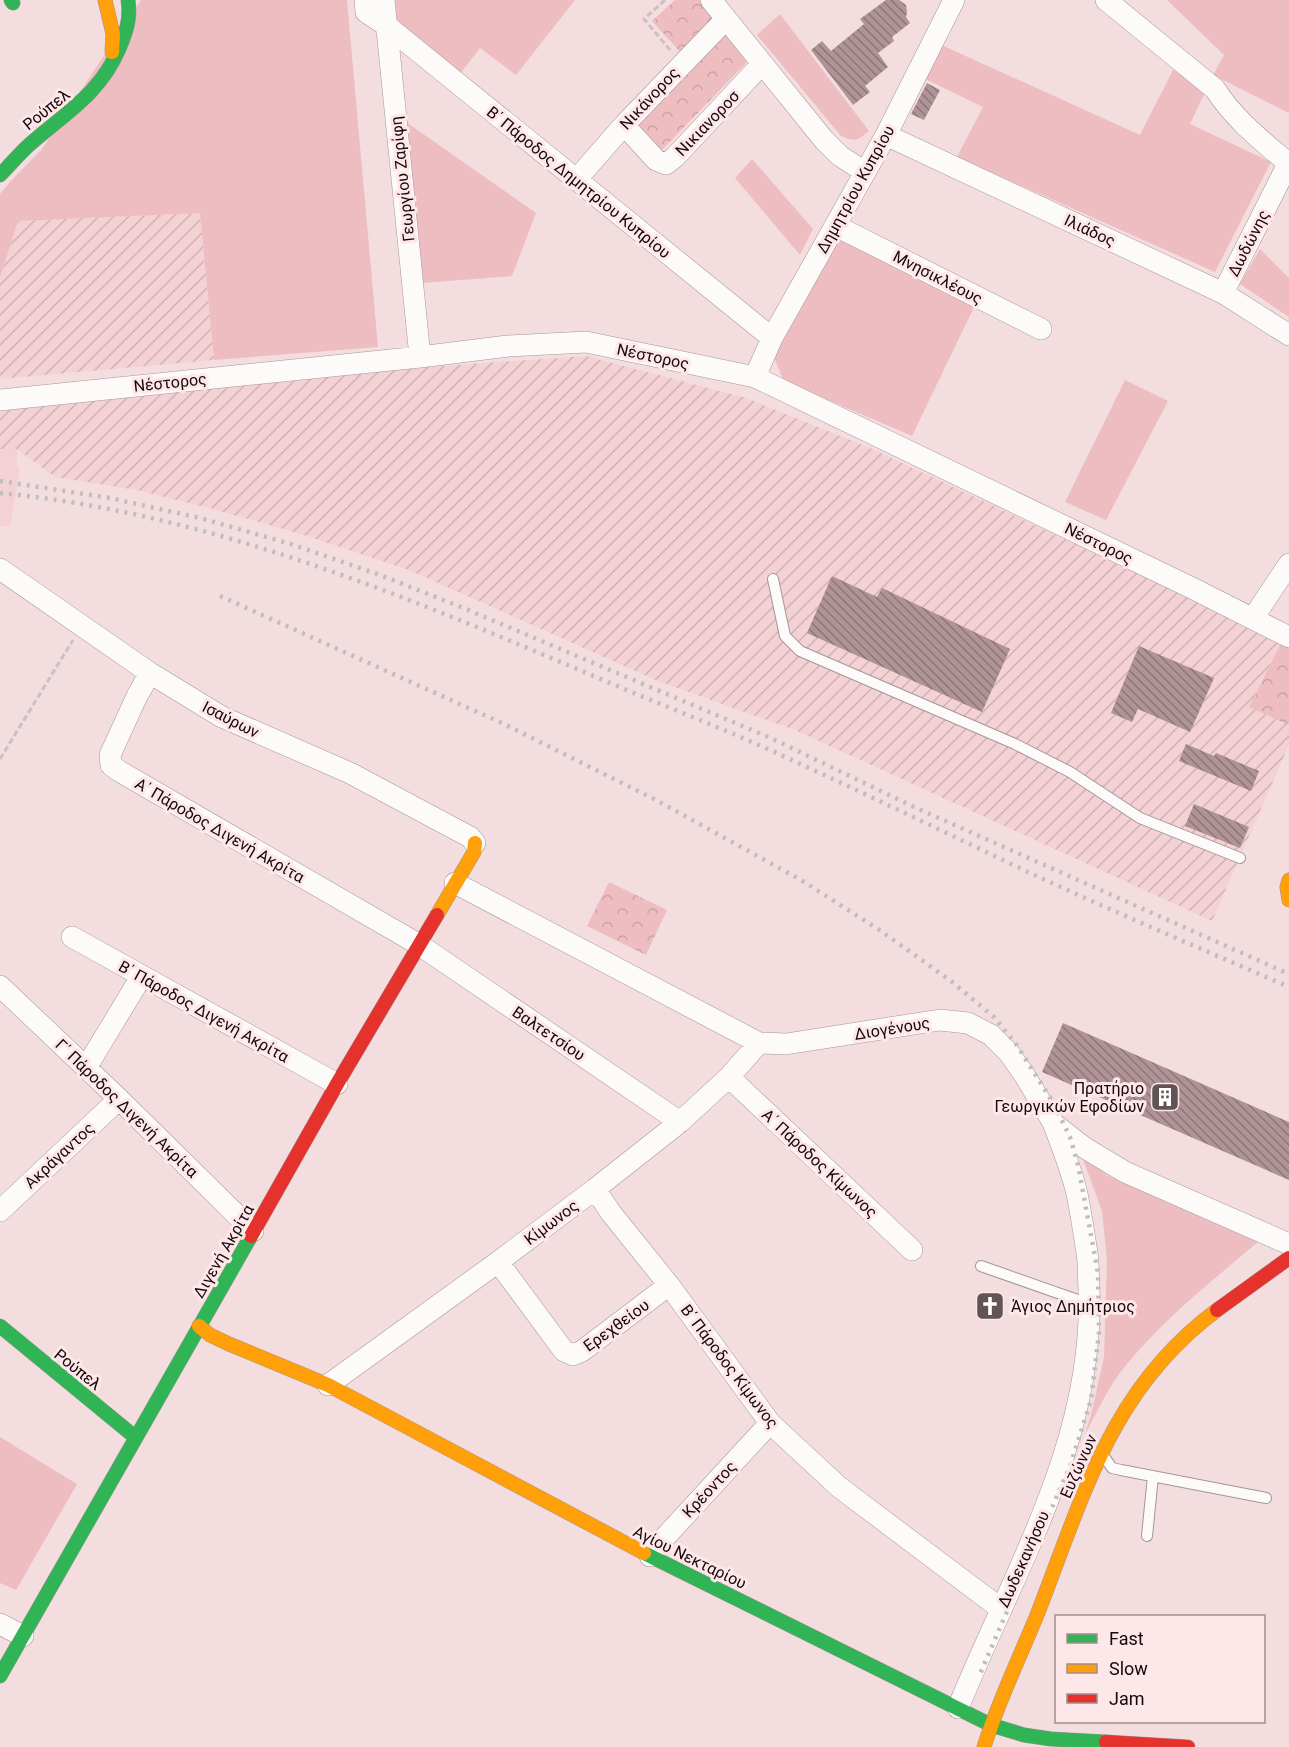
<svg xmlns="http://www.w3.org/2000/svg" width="1289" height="1747" font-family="Roboto,sans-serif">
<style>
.built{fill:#f4d1d4}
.industrial{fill:url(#industrial-furrows)}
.green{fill:#edbdc2}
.park{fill:url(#park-crowns)}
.building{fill:url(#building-back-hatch)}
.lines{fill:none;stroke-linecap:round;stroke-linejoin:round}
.lane-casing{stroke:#a59697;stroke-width:12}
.street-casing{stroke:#a59697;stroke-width:22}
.fast-casing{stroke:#a59697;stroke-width:15}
.slow-casing{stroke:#a59697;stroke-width:15}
.jam-casing{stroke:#a59697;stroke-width:15}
.path{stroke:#c9c2c3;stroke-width:3;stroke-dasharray:6 3;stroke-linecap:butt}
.lane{stroke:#fdfafa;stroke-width:10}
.street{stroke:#fdfafa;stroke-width:21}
.fast{stroke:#30b455;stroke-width:14}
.slow{stroke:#ff9f0a;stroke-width:14}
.jam{stroke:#e5322d;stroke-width:14}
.rail{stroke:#c2bdbd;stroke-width:4.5;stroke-dasharray:3 6;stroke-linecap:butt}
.labels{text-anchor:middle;stroke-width:6;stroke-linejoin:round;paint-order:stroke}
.street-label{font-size:16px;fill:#14080a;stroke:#fee7e9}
.poi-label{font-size:16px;fill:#14080a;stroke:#fee7e9;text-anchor:end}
</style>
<defs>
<pattern id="industrial-furrows" width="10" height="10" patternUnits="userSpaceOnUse" patternTransform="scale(1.5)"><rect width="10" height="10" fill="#f4d1d4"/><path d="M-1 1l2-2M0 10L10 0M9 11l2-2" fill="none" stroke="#d0b2b5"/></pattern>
<pattern id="park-crowns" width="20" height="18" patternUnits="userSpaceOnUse" patternTransform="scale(1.5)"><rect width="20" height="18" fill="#edbdc2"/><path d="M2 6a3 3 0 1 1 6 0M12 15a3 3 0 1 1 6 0" fill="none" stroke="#caa1a5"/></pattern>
<pattern id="building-back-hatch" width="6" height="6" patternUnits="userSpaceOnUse" patternTransform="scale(1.5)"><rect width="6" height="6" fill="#af9397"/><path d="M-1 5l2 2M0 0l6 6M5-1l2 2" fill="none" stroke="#8d7679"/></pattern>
</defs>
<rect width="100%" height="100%" fill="#f3dddf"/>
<path class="built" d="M 0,449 L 17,449 L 17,466 L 20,467 L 10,527 L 0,526 Z"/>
<path class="industrial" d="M 200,213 L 214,360 L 0,379 L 0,278 L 18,221 Z
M 586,356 L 746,398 L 870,448 L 1282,641 L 1249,707 L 1289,725 L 1289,745 L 1212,921 L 795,730 L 658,681 L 409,570 L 304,535 L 213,509 L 137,490 L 55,477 L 17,449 L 0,449 L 0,408 L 428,367 Z"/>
<path class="green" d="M 141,0 L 347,0 L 378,347 L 214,360 L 200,213 L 18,221 L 0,278 L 0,194 L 9,183 L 42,149 Z
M 395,0 L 575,0 L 516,75 L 480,48 L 459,75 L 398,27 Z
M 1167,0 L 1289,0 L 1289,113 L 1213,75 L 1224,55 Z
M 780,14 L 869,131 C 857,141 855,142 841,136 L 757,35 Z
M 937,43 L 1140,135 L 1173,70 L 1207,88 L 1190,124 L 1271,162 L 1215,272 L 957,157 L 983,107 L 919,76 Z
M 406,122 L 536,213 L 512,276 L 422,283 Z
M 752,159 L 813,229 L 800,255 L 735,178 Z
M 837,230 L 976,303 L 912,436 L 784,381 L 772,353 Z
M 1260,249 L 1289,278 L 1289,317 L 1240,284 Z
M 1125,380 L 1168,401 L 1106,520 L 1065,502 Z
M 1081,1154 L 1108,1176 L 1232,1231 L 1259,1241 C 1210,1283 1159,1322 1119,1374 C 1106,1392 1096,1414 1085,1434 L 1092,1411 L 1104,1357 L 1107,1260 L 1102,1211 Z
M 0,1437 L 77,1484 L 16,1590 L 0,1583 Z"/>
<path class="park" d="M 675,0 L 702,0 L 718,19 L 682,54 L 652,21 Z
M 725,33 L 747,62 L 662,150 L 636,124 Z
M 1282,641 L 1289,644 L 1289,725 L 1249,707 Z
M 609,882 L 667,910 L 646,955 L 587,926 Z"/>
<path class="building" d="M 886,0 L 899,0 L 906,5 L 907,12 L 906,17 L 910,23 L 892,37 L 894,41 L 878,53 L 888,67 L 865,86 L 870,92 L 853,105 L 811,50 L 822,41 L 831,51 L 864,24 L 860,19 Z
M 927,83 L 940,90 L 924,120 L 911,114 Z
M 832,576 L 877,597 L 882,588 L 1010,649 L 982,712 L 807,633 Z
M 1139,646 L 1214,678 L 1190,732 L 1138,709 L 1132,722 L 1111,713 Z
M 1186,744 L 1214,756 L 1216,753 L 1259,771 L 1251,791 L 1179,761 Z
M 1194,804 L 1249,827 L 1240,848 L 1185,826 Z
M 1063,1023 L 1289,1122 L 1289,1180 L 1042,1072 Z"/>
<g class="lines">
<g class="lane-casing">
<path id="lane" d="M 773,579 L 785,636 L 800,651 L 1015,744 L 1070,772 L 1140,818 L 1240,858
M 981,1266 L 1089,1304
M 1103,1455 L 1112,1468 L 1121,1470 L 1266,1498
M 1147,1536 L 1153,1476"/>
</g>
<g class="street-casing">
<path id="street" d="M 365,0 L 366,12 L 387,26 L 772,338
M 384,0 L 420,357
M 711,0 L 824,140 L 840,156 L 865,172
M 1106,0 L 1215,89 C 1234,119 1262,141 1288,163
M 624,125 L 656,160 L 666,164 L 675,157 L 762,64
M 886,135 L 1223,293 L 1289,335
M 576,180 L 624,125 L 726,19
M 836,226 L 1041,329
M 1223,293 L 1289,162
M 755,377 L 772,338 L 886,135 L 954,0
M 0,400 L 420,357 L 508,346 L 586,342 L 755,377 L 1194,589 L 1289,637
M 0,569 L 150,673 L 222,717 L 350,773 L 470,837 L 475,843
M 1253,618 L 1289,564
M 150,673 L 137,696 L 110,755 L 111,765 L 119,771 L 418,944 L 680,1122
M 455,883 L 759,1043 L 786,1044 L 940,1020 L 968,1023 L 991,1035 L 1009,1053 L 1025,1076 L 1054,1124 L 1085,1148 L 1125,1172 L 1289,1244
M 72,937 L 337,1084
M 0,986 L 119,1099 L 253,1231
M 86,1068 L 141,977
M 729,1077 L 912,1250
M 595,1189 L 611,1213 L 669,1285 L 770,1423 L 839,1487 L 1001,1609
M 0,1211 L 119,1099
M 498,1262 L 564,1351 L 573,1355 L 582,1351 L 669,1285
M 328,1385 L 498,1262 L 595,1189 L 680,1122 L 729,1077 L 759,1043
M 650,1556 L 656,1547 L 770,1423
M 0,1624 L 23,1636
M 958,1708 C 1013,1572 1095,1441 1089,1289 C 1088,1277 1089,1265 1087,1253 C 1084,1233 1081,1213 1077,1194 C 1072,1171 1062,1147 1054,1125"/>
</g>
<g class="fast-casing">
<path id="fast" d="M 11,0 L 13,3
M 0,175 C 10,165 19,154 29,145 C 65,113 99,95 119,49 C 126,32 131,19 128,0
M 0,1326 L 135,1437
M 644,1553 L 991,1725 L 1024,1735 L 1051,1739 L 1106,1742
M 0,1676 L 251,1236"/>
</g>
<g class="slow-casing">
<path id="slow" d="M 105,0 L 113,34 L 112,52
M 1289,880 L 1287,887 L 1289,900
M 437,915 L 474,852 L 475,843
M 199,1326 L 210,1335 L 229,1344 L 328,1385 L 644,1553
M 984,1747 C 998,1702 1019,1659 1037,1615 C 1083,1498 1110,1389 1217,1310"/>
</g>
<g class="jam-casing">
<path id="jam" d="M 251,1236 L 337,1084 L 437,915
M 1217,1310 L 1289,1258
M 1106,1742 L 1188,1747"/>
</g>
<path class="path" d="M 665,0 L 644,19 L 671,51
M 0,759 L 73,640"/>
<use href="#lane" class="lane"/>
<use href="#street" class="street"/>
<use href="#fast" class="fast"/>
<use href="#slow" class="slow"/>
<use href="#jam" class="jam"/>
<path class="rail" d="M 0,481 L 110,498 L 200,518 L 291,544 L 380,575 L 466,609 L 773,739 L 914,807 L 1289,974
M 0,493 C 209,513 405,596 596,677 C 654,702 712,724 770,750 C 856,789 942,831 1028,872 C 1114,912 1202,949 1289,987
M 220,596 L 504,724 L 656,800 L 801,880 L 878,929 L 951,981 L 994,1017 L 1016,1044 L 1054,1104 L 1070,1137 L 1078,1165 L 1098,1273 L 1099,1333 L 1091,1400 L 1070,1466 L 980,1674"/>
</g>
<defs>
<g id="building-square" transform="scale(1.5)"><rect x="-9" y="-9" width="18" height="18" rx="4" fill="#625355" stroke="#fee7e9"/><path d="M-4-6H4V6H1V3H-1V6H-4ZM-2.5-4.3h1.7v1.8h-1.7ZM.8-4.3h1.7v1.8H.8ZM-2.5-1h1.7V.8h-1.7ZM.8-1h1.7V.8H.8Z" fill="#fff"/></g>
<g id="church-square" transform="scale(1.5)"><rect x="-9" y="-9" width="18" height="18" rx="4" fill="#625355" stroke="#fee7e9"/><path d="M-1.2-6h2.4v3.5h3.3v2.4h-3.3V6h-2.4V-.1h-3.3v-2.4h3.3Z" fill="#fff"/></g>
</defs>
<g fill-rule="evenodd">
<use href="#building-square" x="1165" y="1097"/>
<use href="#church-square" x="990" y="1306"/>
</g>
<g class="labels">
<g class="street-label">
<text transform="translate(649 98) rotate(-47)" y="6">Νικάνορος</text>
<text transform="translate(46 109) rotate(-39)" y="6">Ρούπελ</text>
<text transform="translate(707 123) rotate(-46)" y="6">Νικιανοροσ</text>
<text transform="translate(402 179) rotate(-96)" y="6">Γεωργίου Ζαρίφη</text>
<text transform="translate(579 182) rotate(39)" y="6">Β΄ Πάροδος Δημητρίου Κυπρίου</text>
<text transform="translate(855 189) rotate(-61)" y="6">Δημητρίου Κυπρίου</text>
<text transform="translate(1090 230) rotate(25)" y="6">Ιλιάδος</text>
<text transform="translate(1248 243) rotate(-63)" y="6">Δωδώνης</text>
<text transform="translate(938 277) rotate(27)" y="6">Μνησικλέους</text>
<text transform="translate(653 356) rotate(12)" y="6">Νέστορος</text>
<text transform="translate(170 382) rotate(-6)" y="6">Νέστορος</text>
<text transform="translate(1099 543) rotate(26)" y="6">Νέστορος</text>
<text transform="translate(231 719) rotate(27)" y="6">Ισαύρων</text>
<text transform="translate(220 830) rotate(30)" y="6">Α΄ Πάροδος Διγενή Ακρίτα</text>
<text transform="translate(204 1011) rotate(29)" y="6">Β΄ Πάροδος Διγενή Ακρίτα</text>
<text transform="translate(892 1028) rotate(-9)" y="6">Διογένους</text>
<text transform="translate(549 1033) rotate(34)" y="6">Βαλτετσίου</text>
<text transform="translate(127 1108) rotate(44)" y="6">Γ΄ Πάροδος Διγενή Ακρίτα</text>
<text transform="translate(59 1155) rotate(-43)" y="6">Ακράγαντος</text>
<text transform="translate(820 1163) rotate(43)" y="6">Α΄ Πάροδος Κίμωνος</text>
<text transform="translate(551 1222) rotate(-37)" y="6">Κίμωνος</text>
<text transform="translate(223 1251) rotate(-60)" y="6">Διγενή Ακρίτα</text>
<text transform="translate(616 1325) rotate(-36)" y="6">Ερεχθείου</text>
<text transform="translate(730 1366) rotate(53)" y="6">Β΄ Πάροδος Κίμωνος</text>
<text transform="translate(78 1369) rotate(39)" y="6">Ρούπελ</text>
<text transform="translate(1078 1466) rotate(-66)" y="6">Ευζώνων</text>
<text transform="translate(709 1489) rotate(-47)" y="6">Κρέοντος</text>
<text transform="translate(690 1557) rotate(26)" y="6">Αγίου Νεκταρίου</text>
<text transform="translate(1023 1559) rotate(-66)" y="6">Δωδεκανήσου</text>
</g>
<g class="poi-label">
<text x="1144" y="1094">Πρατήριο<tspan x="1144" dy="18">Γεωργικών Εφοδίων</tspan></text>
<text x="1011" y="1312" text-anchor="start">Άγιος Δημήτριος</text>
</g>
</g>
<rect x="1055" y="1615" width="210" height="108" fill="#fee7e9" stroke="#a08e90" stroke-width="1.5"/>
<rect x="1067" y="1634" width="30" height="9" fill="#30b455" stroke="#a08e90" stroke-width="1.5"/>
<text x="1109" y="1645" font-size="18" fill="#14080a">Fast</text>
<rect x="1067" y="1664" width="30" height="9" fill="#ff9f0a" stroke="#a08e90" stroke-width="1.5"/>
<text x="1109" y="1675" font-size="18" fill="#14080a">Slow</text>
<rect x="1067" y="1694" width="30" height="9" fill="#e5322d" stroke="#a08e90" stroke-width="1.5"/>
<text x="1109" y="1705" font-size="18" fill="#14080a">Jam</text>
</svg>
